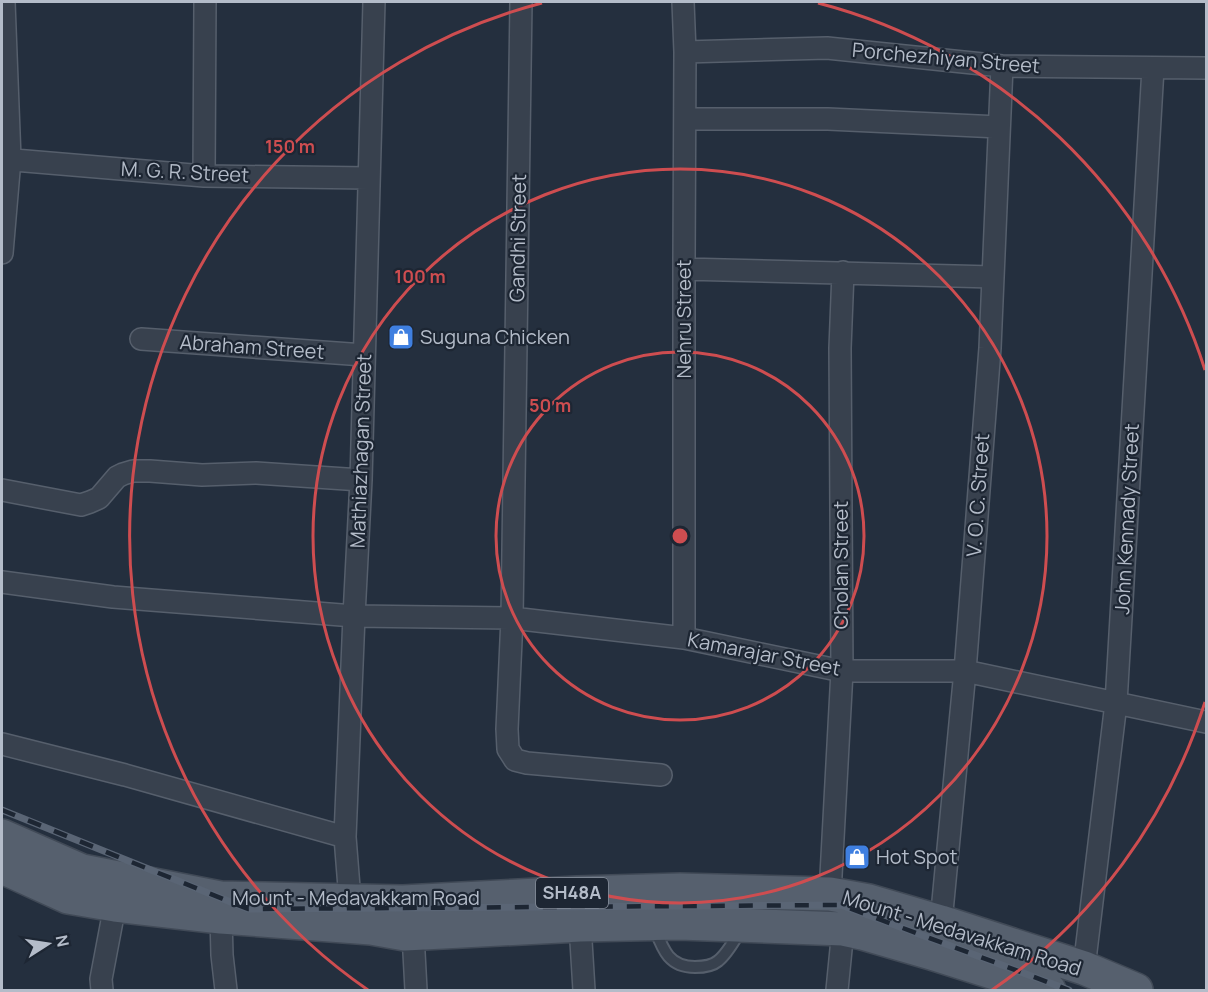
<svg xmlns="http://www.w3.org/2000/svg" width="1208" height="992" font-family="Manrope,sans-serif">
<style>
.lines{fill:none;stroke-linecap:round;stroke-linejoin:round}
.lane-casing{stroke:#565f6c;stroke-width:14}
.street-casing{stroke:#565f6c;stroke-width:24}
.primary-casing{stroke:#414a57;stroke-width:36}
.lane{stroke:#38414e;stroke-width:10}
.street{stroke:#38414e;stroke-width:21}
.primary{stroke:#56606e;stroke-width:33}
.rail-casing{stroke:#5a6575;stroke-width:7}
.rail{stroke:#1d2633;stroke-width:4.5;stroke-dasharray:14;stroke-linecap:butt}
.ring{fill:none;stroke:#ce4d50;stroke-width:3}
.labels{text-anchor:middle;stroke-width:4.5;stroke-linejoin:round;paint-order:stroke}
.shield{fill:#1d2633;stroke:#878f9c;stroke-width:1.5}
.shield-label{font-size:18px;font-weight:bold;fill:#b4bcc9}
.street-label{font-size:20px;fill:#b4bcc9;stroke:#1d2633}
.poi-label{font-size:20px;fill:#b4bcc9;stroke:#1d2633;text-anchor:start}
.centre{fill:#ce4d50;stroke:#1d2633;stroke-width:3}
.ring-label{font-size:18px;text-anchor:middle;font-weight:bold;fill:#ce4d50;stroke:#1d2633;stroke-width:4.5;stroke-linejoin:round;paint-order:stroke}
</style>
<rect width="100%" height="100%" fill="#242f3e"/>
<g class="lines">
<g class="lane-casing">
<path id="lane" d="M 655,929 C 663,950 669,967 695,967 C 703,967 712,966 718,961 C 727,954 734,941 740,931"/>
</g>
<g class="street-casing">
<path id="street" d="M 521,2 L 512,618 L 507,729 L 508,749 L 515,760 L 527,763 L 661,775
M 683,2 L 685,52 L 684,262 L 684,638
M 685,52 L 827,48 L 1002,66 L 1206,68
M 685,119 L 828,119 L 999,127
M 2,159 L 204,176 L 369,178
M 204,176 L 205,2
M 2,253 L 10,159 L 4,2
M 684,269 L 993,277
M 141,339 L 364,355
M 2,490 L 81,505 L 90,502 L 99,498 L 117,477 L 123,474 L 133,471 L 150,471 L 202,475 L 256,473 L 361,480
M 2,582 L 113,597 L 354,616 L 512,618 L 684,638 L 842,671 L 965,671 L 1206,722
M 2,744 L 125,775 L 345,837
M 830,894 L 842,671 L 840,348 L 843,272
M 358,911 L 350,900 L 345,837 L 354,616 L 361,480 L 374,2
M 221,917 L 222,955 L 226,990
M 941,922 L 965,671 L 990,348 L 1002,66
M 580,925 L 584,990
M 413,934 L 416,990
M 1084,968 L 1116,703 L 1153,68
M 102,990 L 101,979 L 115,905
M 837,990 L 843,929"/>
</g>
<g class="primary-casing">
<path id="primary" d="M 2,836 L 82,871 L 220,898 L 403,902 L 577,893 L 680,890 L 830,894 L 869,901 L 941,922 L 1084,968 L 1136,990
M 2,867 L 68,897 L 115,905 L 221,917 L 371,928 L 405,934 L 580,925 L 679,923 L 843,929 L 862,933 L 931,953 L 1049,990"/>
</g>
<use href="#lane" class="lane"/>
<use href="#street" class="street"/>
<use href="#primary" class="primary"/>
<g class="rail-casing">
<path id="rail" d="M 2,810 L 248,909 L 841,905 L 1069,990"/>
</g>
<use href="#rail" class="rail"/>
</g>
<g class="ring">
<circle cx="680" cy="536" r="184"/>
<circle cx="680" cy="536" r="367"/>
<path d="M1205 702A551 551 0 0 1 992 990M368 990A551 551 0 0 1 542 3M818 3A551 551 0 0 1 1205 370"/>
</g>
<defs>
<g id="shop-square" transform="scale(1.35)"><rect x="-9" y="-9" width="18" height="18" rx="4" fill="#3f7fe0" stroke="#1d2633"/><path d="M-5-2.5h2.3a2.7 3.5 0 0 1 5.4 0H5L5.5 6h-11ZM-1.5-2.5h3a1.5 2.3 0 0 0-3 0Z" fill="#fff"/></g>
</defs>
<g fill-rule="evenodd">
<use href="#shop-square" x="401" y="337"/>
<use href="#shop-square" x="857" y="857"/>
</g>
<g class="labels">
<rect class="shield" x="536" y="878" width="72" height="30" rx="4.5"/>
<g class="shield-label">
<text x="572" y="899">SH48A</text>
</g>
<g class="street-label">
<text transform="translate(946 58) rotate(5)" y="7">Porchezhiyan Street</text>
<text transform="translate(185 172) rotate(3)" y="7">M. G. R. Street</text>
<text transform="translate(518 238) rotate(-89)" y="7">Gandhi Street</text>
<text transform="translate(684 319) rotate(-90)" y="7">Nehru Street</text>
<text transform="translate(252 347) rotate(4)" y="7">Abraham Street</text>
<text transform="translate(361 451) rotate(-88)" y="7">Mathiazhagan Street</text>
<text transform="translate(978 495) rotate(-86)" y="7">V. O. C. Street</text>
<text transform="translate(1127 519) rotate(-87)" y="7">John Kennady Street</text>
<text transform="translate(841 565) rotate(-90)" y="7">Cholan Street</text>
<text transform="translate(764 654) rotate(11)" y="7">Kamarajar Street</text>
<text x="356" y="905">Mount - Medavakkam Road</text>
<text transform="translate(962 933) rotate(17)" y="7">Mount - Medavakkam Road</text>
</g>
<g class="poi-label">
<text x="420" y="344">Suguna Chicken</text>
<text x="876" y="864">Hot Spot</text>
</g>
</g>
<circle cx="680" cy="536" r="9" class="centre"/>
<g class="ring-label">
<text x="290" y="153">150 m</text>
<text x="420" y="283">100 m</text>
<text x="550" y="412">50 m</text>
</g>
<rect width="1208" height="992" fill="none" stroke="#b4bcc9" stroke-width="6"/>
<g transform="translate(48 944) rotate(78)" stroke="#1d2633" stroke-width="4.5" paint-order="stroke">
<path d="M0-4.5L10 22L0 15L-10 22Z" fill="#b4bcc9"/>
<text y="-9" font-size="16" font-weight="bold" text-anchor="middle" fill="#b4bcc9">N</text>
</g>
</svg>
